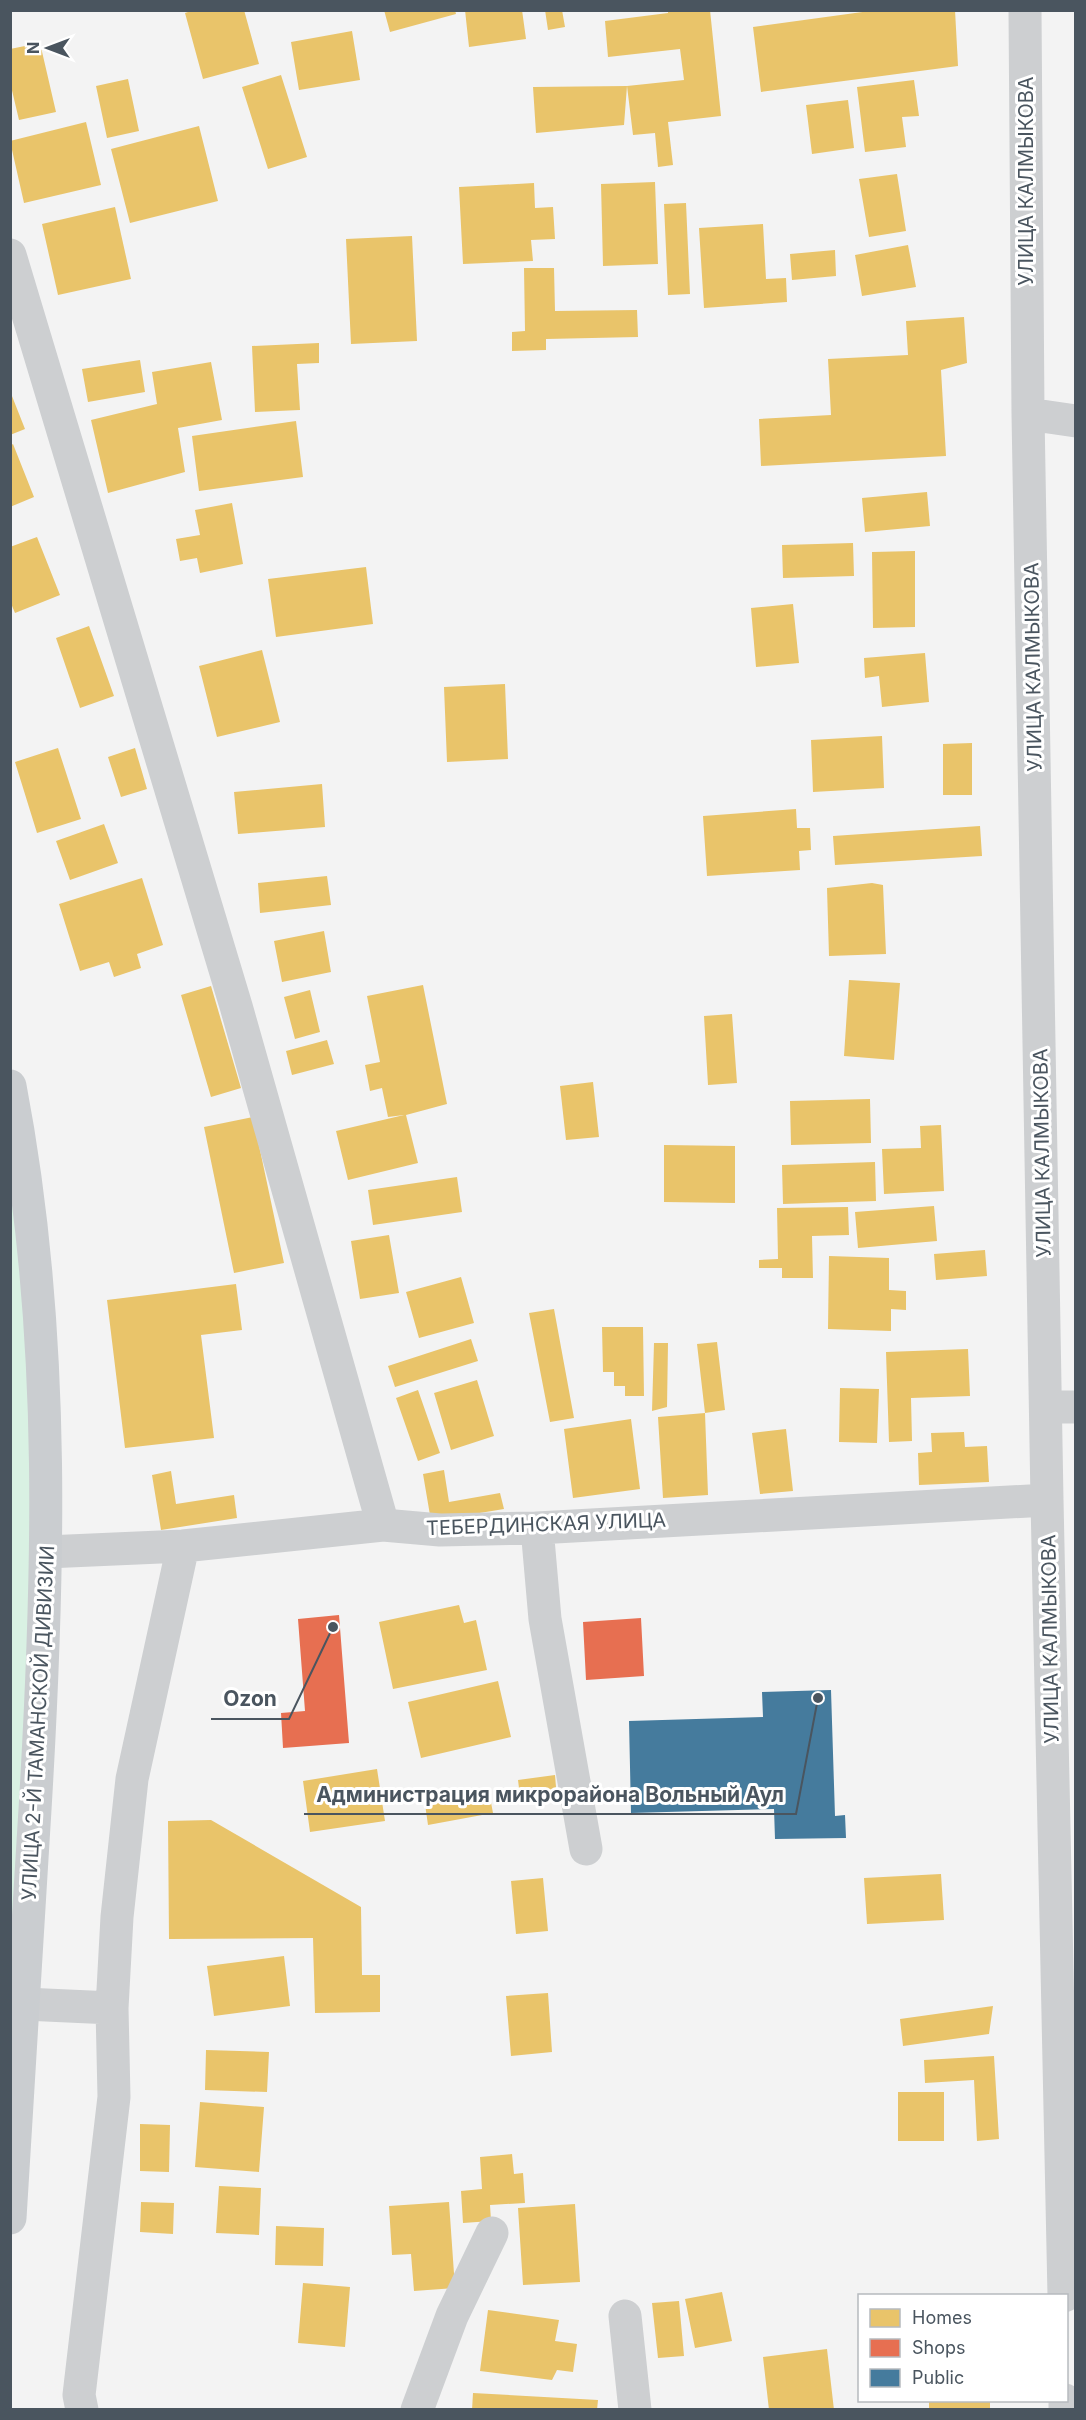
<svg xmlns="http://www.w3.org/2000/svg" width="1086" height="2420" font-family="Inter,sans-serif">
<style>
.green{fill:#d9f1e3}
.homes{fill:#e9c46a}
.shops{fill:#e76f51}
.public{fill:#457b9d}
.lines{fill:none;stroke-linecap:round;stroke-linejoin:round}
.minor{stroke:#cdcfd1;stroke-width:33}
.major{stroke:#cacdd0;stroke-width:33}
.labels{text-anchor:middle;stroke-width:6;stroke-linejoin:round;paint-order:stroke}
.street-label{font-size:20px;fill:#4a555f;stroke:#fff}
.leader{fill:none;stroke:#4a555f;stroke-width:2}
.callout-dot{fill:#4a555f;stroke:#fff;stroke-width:2}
.callout-label{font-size:21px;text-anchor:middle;font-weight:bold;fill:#4a555f;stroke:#fff;stroke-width:6;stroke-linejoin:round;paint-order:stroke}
</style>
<rect width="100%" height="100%" fill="#f3f3f3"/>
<path class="green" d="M 11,1086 L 43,1348 L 11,2218 Z"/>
<path class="homes" d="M 194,10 L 244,10 L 259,64 L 203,79 L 185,13 Z
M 384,10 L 455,10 L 456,14 L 390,32 Z
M 465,10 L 522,10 L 526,39 L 469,47 Z
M 545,10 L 562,10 L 565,27 L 548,30 Z
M 668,10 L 710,10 L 721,116 L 668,122 L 673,165 L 658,167 L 655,133 L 633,135 L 627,86 L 684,80 L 680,49 L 608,57 L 605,21 L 668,13 Z
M 877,10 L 955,10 L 958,66 L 761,92 L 753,27 Z
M 352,31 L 360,80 L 299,90 L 291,42 Z
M 40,43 L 56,112 L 19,120 L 10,82 L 10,49 Z
M 281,75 L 307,157 L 268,169 L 242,87 Z
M 128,79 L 139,131 L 107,138 L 96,86 Z
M 914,80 L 919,116 L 902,117 L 906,147 L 865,152 L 857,87 Z
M 627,86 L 624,125 L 536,133 L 533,87 Z
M 848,100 L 854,148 L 812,154 L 806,105 Z
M 86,122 L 101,185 L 24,203 L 10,141 Z
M 199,126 L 218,201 L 130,223 L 111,149 Z
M 897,174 L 906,231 L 869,237 L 859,179 Z
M 655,182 L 658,264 L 603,266 L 601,184 Z
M 534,183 L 535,208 L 553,207 L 555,239 L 531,240 L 533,261 L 463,264 L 459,187 Z
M 686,203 L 690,294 L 668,295 L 664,204 Z
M 115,207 L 131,279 L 58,295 L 42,224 Z
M 763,224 L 766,279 L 786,278 L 787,302 L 704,308 L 699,228 Z
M 412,236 L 417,341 L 351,344 L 346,239 Z
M 908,245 L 916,287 L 862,296 L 855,255 Z
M 835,250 L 836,276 L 792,280 L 790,254 Z
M 524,268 L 554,268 L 555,311 L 637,310 L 638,337 L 546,339 L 546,350 L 512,351 L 512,332 L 525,331 Z
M 964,317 L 967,363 L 941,370 L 946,456 L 761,466 L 759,419 L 831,415 L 828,359 L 908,355 L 906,321 Z
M 319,343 L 319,363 L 297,364 L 300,410 L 255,412 L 252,346 Z
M 140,360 L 145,392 L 88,402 L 82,369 Z
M 211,362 L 222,420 L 178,428 L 185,472 L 108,493 L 91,420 L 157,404 L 152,372 Z
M 10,391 L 25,429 L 10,435 Z
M 296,421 L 303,477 L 199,491 L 192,436 Z
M 13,444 L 34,497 L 10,507 L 10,446 Z
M 927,492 L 930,526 L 865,532 L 862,498 Z
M 232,503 L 243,564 L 200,573 L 197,558 L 180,561 L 176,539 L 200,535 L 195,510 Z
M 37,537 L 60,595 L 15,613 L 10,601 L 10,547 Z
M 853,543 L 854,576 L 783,578 L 782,545 Z
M 915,551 L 915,627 L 873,628 L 872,552 Z
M 366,567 L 373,624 L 276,637 L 268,579 Z
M 793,604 L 799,663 L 756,667 L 751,608 Z
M 89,626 L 114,696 L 80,708 L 56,638 Z
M 262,650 L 280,722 L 217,737 L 199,666 Z
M 925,653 L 929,702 L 882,707 L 879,676 L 865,678 L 864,658 Z
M 505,684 L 508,759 L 447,762 L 444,687 Z
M 882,736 L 884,788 L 813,792 L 811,740 Z
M 972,743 L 972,795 L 943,795 L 943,744 Z
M 58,748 L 81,819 L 37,833 L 15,762 Z
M 135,748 L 147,789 L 121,797 L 108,757 Z
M 322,784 L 325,827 L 238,834 L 234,792 Z
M 796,809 L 797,828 L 810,828 L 811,850 L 799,851 L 800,870 L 707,876 L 703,816 Z
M 104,824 L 118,863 L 70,880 L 56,841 Z
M 980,826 L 982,856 L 835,865 L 833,836 Z
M 327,876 L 331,905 L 260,913 L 258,883 Z
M 142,878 L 163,945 L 137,954 L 141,968 L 114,977 L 109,962 L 80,971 L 59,904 Z
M 872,883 L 883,885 L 886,954 L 829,956 L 827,888 Z
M 324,931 L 331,972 L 282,982 L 274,941 Z
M 849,980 L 900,983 L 894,1060 L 844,1056 Z
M 423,985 L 447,1104 L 406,1115 L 418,1163 L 348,1180 L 336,1131 L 404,1115 L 388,1117 L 382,1088 L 370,1091 L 365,1065 L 380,1062 L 367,996 Z
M 211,986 L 241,1088 L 211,1097 L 181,995 Z
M 310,990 L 320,1032 L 295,1039 L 284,997 Z
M 732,1014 L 737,1083 L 708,1085 L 704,1016 Z
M 327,1040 L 334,1064 L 292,1075 L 286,1051 Z
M 593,1082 L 599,1137 L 566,1140 L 560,1086 Z
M 870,1099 L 871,1143 L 791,1145 L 790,1101 Z
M 253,1117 L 284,1263 L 234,1273 L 204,1127 Z
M 941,1125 L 944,1191 L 884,1194 L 882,1149 L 921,1148 L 920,1126 Z
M 664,1145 L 735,1146 L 735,1203 L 664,1202 Z
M 875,1162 L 876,1201 L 783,1204 L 782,1165 Z
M 457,1177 L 462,1212 L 373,1225 L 368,1190 Z
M 934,1206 L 937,1241 L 858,1248 L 855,1212 Z
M 848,1207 L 849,1235 L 812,1236 L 813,1278 L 782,1278 L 782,1268 L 759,1268 L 759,1260 L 778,1259 L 777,1208 Z
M 389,1235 L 399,1293 L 360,1299 L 351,1241 Z
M 985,1250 L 987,1276 L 936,1280 L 934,1254 Z
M 829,1256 L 889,1258 L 889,1290 L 906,1291 L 906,1310 L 891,1309 L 891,1331 L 828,1329 Z
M 461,1277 L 474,1323 L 419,1338 L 406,1292 Z
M 236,1284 L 242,1330 L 201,1335 L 214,1438 L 125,1448 L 107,1300 Z
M 554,1309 L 574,1418 L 550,1422 L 529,1313 Z
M 602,1327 L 643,1327 L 644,1396 L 625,1396 L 625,1386 L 614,1386 L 614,1372 L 603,1372 Z
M 471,1339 L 478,1361 L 395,1387 L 388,1366 Z
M 717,1342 L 725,1410 L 705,1413 L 697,1344 Z
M 654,1343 L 668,1343 L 667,1407 L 652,1411 Z
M 968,1349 L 970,1396 L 911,1398 L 912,1441 L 889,1442 L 886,1352 Z
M 477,1380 L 494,1436 L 451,1450 L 434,1393 Z
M 840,1388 L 879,1389 L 877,1443 L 839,1442 Z
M 418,1390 L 440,1453 L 418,1461 L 396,1398 Z
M 705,1413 L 708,1495 L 663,1498 L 658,1417 Z
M 631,1419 L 640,1489 L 573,1498 L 564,1429 Z
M 786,1429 L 793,1491 L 760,1494 L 752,1433 Z
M 964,1432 L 965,1447 L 987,1446 L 989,1482 L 919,1485 L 918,1453 L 932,1452 L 931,1433 Z
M 444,1470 L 449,1502 L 500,1493 L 504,1509 L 431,1521 L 423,1474 Z
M 171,1471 L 176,1504 L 234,1495 L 237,1518 L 161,1530 L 152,1475 Z
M 459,1605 L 464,1623 L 476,1620 L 487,1670 L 393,1689 L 379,1622 Z
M 498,1681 L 511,1737 L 421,1758 L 408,1702 Z
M 377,1769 L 385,1821 L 310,1832 L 303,1781 Z
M 555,1775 L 557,1799 L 521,1804 L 518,1780 Z
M 489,1792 L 493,1813 L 428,1825 L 425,1804 Z
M 211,1820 L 361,1907 L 362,1975 L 380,1975 L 380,2012 L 315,2013 L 313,1938 L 169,1939 L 168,1821 Z
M 941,1874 L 944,1920 L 867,1924 L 864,1878 Z
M 543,1878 L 548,1931 L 516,1934 L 511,1881 Z
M 284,1956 L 290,2006 L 214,2016 L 207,1966 Z
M 548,1993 L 552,2052 L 511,2056 L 506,1996 Z
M 993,2006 L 989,2034 L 903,2046 L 900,2019 Z
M 206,2050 L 269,2052 L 267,2092 L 205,2090 Z
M 994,2056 L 999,2139 L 977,2141 L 974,2080 L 925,2083 L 924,2060 Z
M 898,2092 L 944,2092 L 944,2141 L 898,2141 Z
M 200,2102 L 264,2107 L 259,2172 L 195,2167 Z
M 140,2124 L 170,2125 L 169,2172 L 140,2171 Z
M 512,2154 L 514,2174 L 523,2173 L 525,2203 L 490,2205 L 491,2221 L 463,2223 L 461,2191 L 482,2189 L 480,2157 Z
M 219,2186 L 261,2188 L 259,2235 L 216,2233 Z
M 141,2202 L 174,2203 L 173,2234 L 140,2232 Z
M 449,2202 L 455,2288 L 414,2291 L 411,2254 L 392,2255 L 389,2206 Z
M 575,2204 L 580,2282 L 523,2285 L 518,2208 Z
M 276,2226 L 324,2228 L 323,2266 L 275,2265 Z
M 303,2283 L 350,2287 L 345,2347 L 298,2343 Z
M 722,2292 L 732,2341 L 695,2348 L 685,2299 Z
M 679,2301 L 684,2356 L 658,2358 L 652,2303 Z
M 488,2310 L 559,2320 L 555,2341 L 577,2344 L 573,2372 L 557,2370 L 552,2380 L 480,2371 Z
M 827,2349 L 834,2410 L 769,2410 L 763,2357 Z
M 473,2393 L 598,2400 L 597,2410 L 472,2410 Z
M 929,2400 L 990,2400 L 990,2410 L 929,2410 Z"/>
<path class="shops" d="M 339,1615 L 349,1743 L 283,1748 L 281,1713 L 305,1711 L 298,1619 Z
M 641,1618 L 644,1676 L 586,1680 L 583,1622 Z"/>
<path class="public" d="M 831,1690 L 835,1816 L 845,1815 L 846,1838 L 775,1839 L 774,1809 L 631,1813 L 629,1721 L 763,1717 L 762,1692 Z"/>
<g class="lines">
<path class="minor" d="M 1025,10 L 1028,414 L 1047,1500 L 1064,2296
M 10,255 L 236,1006 L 383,1525
M 1028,414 L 1076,421
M 1047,1407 L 1076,1407
M 537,1528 L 545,1619 L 586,1849
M 46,1552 L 183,1546 L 383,1525 L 440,1530 L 537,1528 L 1047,1500
M 24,2004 L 112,2008
M 625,2316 L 635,2410
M 1065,2400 L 1065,2410
M 82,2410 L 79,2395 L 114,2097 L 112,2008 L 117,1917 L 132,1779 L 183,1546
M 417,2410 L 452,2316 L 492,2233"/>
<path class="major" d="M 10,1086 C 58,1336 49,1590 33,1842 C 26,1968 18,2093 10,2218"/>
</g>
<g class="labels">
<g class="street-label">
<text transform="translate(1026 181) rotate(-90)" y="7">УЛИЦА КАЛМЫКОВА</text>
<text transform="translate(1033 667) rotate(-91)" y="7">УЛИЦА КАЛМЫКОВА</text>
<text transform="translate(1042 1153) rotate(-91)" y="7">УЛИЦА КАЛМЫКОВА</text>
<text transform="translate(546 1524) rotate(-2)" y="7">ТЕБЕРДИНСКАЯ УЛИЦА</text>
<text transform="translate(1050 1639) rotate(-91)" y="7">УЛИЦА КАЛМЫКОВА</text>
<text transform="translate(38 1723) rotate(-87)" y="7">УЛИЦА 2-Й ТАМАНСКОЙ ДИВИЗИИ</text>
</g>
</g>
<path class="leader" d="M333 1627L289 1719H211M818 1698L796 1814H304"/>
<g class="callout-dot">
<circle cx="333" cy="1627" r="6"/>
<circle cx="818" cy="1698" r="6"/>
</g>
<g class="callout-label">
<text x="250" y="1706">Ozon</text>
<text x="550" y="1802">Администрация микрорайона Вольный Аул</text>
</g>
<rect width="1086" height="2420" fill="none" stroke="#4a555f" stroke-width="24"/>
<rect x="858" y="2294" width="210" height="108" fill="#ffffff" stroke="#b7bbbf" stroke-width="1.5"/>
<rect x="870" y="2309" width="30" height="18" fill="#e9c46a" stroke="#b7bbbf" stroke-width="1.5"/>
<text x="912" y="2324" font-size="18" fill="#4a555f">Homes</text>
<rect x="870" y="2339" width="30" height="18" fill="#e76f51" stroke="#b7bbbf" stroke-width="1.5"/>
<text x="912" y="2354" font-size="18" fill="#4a555f">Shops</text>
<rect x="870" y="2369" width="30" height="18" fill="#457b9d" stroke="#b7bbbf" stroke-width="1.5"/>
<text x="912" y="2384" font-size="18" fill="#4a555f">Public</text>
<g transform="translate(48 48) rotate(270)" stroke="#ffffff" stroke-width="4.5" paint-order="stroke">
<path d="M0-4.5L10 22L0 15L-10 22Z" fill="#4a555f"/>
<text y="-9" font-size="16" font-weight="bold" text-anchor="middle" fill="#4a555f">N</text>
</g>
</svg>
